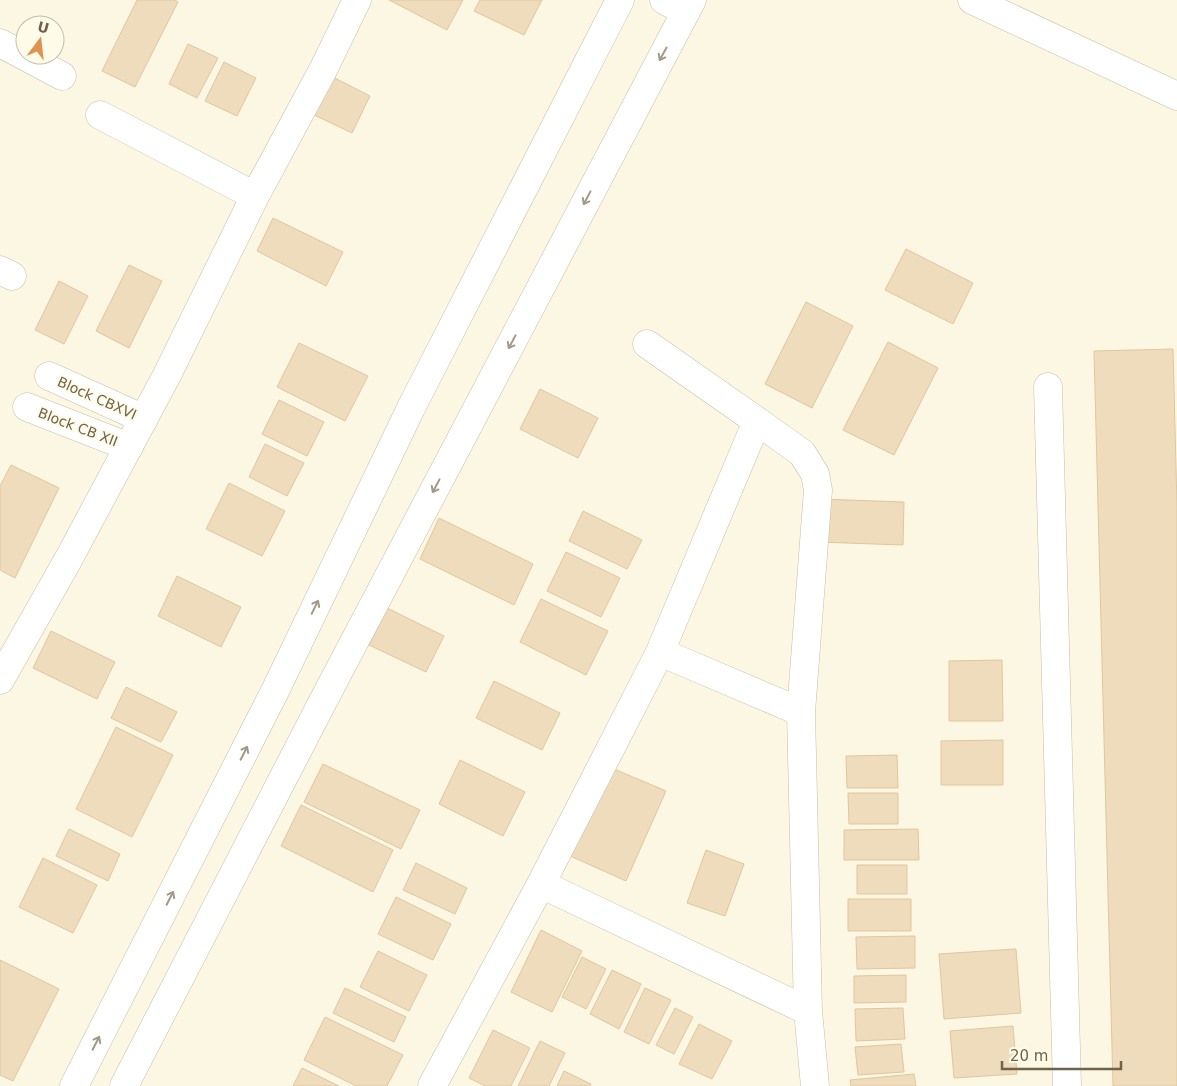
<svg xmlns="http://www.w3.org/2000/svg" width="1177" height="1086" font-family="'DejaVu Sans',sans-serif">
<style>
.building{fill:#efdcbc;stroke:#e0c79d}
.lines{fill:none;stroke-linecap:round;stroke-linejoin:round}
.minor-casing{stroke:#c8bea8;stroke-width:29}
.minor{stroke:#fff;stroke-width:28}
.oneway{stroke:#a3998a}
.labels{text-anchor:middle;stroke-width:4.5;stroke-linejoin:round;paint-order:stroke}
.street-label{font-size:14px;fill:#71624b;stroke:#fefbe9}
</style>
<rect width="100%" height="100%" fill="#fbf7e3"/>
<path class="building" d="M 137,0 L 175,0 L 178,2 L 135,87 L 102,71 Z
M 389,0 L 463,0 L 447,30 Z
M 480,0 L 542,0 L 524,35 L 474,11 Z
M 188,44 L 218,58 L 197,98 L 169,84 Z
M 224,62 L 256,78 L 237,116 L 205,101 Z
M 327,74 L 370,96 L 352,133 L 308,112 Z
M 273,218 L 343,252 L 326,286 L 257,251 Z
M 906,249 L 973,283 L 953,324 L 885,290 Z
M 129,265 L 162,281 L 129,348 L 96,331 Z
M 59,281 L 88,296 L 64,344 L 35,330 Z
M 806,302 L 853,326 L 812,408 L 765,384 Z
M 888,342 L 938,368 L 894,455 L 843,430 Z
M 299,343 L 368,376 L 345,421 L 277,387 Z
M 1173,349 L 1177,506 L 1177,1086 L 1113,1086 L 1094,351 Z
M 540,389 L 598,418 L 578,458 L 520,429 Z
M 279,400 L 324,422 L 307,456 L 262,434 Z
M 265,444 L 304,463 L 287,496 L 249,477 Z
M 11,465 L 59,488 L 15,578 L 0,570 L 0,486 Z
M 229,483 L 285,511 L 262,556 L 206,529 Z
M 820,499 L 904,502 L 903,545 L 818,542 Z
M 583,511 L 642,540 L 627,569 L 569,541 Z
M 439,518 L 533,564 L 514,605 L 420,559 Z
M 566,552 L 620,578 L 601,617 L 547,591 Z
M 177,576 L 241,607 L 221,647 L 158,616 Z
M 541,599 L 608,631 L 586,675 L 520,642 Z
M 387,608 L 444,636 L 426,672 L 369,645 Z
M 51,631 L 115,662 L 97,699 L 33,668 Z
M 1002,660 L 1003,721 L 949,721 L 949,661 Z
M 494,681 L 560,713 L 542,750 L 476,718 Z
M 126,687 L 177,712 L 161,742 L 111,718 Z
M 116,727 L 173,755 L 132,837 L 76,809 Z
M 1003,740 L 1003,785 L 941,785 L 941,741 Z
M 897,755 L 898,788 L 847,788 L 846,756 Z
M 460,760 L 525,792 L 503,836 L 439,804 Z
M 323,764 L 420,810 L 401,849 L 304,802 Z
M 607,766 L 666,791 L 626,881 L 568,855 Z
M 848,793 L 898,793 L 898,824 L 849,824 Z
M 301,805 L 393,850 L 373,892 L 281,846 Z
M 69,829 L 120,854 L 108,881 L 56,856 Z
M 918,829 L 919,860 L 844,860 L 844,830 Z
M 706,850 L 744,864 L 725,916 L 687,903 Z
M 43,858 L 97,885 L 73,933 L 19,907 Z
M 416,863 L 467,888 L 455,914 L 403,890 Z
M 857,865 L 907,865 L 907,894 L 857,894 Z
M 396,897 L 451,924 L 433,960 L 378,934 Z
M 848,899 L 911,899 L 911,931 L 848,931 Z
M 541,930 L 582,951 L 552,1012 L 511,992 Z
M 915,936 L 915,968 L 857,969 L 856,937 Z
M 1016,949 L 1021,1013 L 944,1019 L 939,954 Z
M 378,951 L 427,975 L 409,1011 L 360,987 Z
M 582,957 L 606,969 L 586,1009 L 562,997 Z
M 0,960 L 59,989 L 13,1081 L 0,1075 Z
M 612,970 L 641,984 L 619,1029 L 590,1014 Z
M 906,975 L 906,1002 L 854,1003 L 854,976 Z
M 345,988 L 406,1017 L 394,1042 L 333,1013 Z
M 645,988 L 671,1000 L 649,1044 L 624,1032 Z
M 675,1008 L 693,1017 L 674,1054 L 656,1045 Z
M 903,1008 L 905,1039 L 856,1041 L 855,1009 Z
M 325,1017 L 403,1055 L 387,1086 L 356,1086 L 304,1060 Z
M 699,1024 L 732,1041 L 712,1079 L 679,1064 Z
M 1013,1026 L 1017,1074 L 954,1078 L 950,1031 Z
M 493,1030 L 530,1048 L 511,1086 L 485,1086 L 469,1078 Z
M 540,1041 L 565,1053 L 549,1086 L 518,1086 Z
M 901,1044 L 904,1072 L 858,1075 L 855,1047 Z
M 302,1068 L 339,1086 L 293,1086 Z
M 564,1071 L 591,1084 L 590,1086 L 557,1086 Z
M 914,1074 L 916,1086 L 851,1086 L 850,1080 Z"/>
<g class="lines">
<g class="minor-casing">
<path id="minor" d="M 664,0 L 686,12
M 972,0 L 1177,96
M 0,43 L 62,76
M 100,115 L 255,196
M 0,270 L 12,276
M 647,344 L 757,421
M 49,376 L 144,419
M 1048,387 L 1067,1086
M 27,407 L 129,447
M 660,652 L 801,712
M 0,680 L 68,560 L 167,375 L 255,196 L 323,70 L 357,0
M 541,884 L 808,1011
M 74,1086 L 276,689 L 411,408 L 620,0
M 124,1086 L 321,705 L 692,0
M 432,1086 L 541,884 L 660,652 L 757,421 L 802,453 L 815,474 L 818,490 L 801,712 L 808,1011 L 815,1086"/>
</g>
<use href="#minor" class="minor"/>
</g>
<defs><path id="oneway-shaft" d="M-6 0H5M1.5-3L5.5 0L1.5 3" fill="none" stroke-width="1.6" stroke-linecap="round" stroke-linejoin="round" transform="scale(1.25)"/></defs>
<g class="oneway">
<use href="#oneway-shaft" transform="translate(663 54) rotate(119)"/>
<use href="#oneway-shaft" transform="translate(587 198) rotate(118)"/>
<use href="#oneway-shaft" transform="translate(512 342) rotate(118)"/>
<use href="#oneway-shaft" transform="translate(436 486) rotate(118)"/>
<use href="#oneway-shaft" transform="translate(315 607) rotate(-64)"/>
<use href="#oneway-shaft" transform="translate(244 753) rotate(-63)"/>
<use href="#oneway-shaft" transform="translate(170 898) rotate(-63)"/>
<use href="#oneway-shaft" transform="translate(96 1043) rotate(-63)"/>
</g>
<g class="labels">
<g class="street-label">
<text transform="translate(97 398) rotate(24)" y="5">Block CBXVI</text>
<text transform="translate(78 427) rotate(21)" y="5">Block CB XII</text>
</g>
</g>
<g transform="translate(40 40) rotate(15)"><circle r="24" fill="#fefbe9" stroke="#c6beaa"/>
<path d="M0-4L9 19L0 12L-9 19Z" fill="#df914e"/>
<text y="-8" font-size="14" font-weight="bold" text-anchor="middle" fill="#71624b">U</text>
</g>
<path d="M1002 1061v8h119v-8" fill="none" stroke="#71624b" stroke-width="2.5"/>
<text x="1010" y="1061" font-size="15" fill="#71624b" stroke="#fefbe9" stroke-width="4" paint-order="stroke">20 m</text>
</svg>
